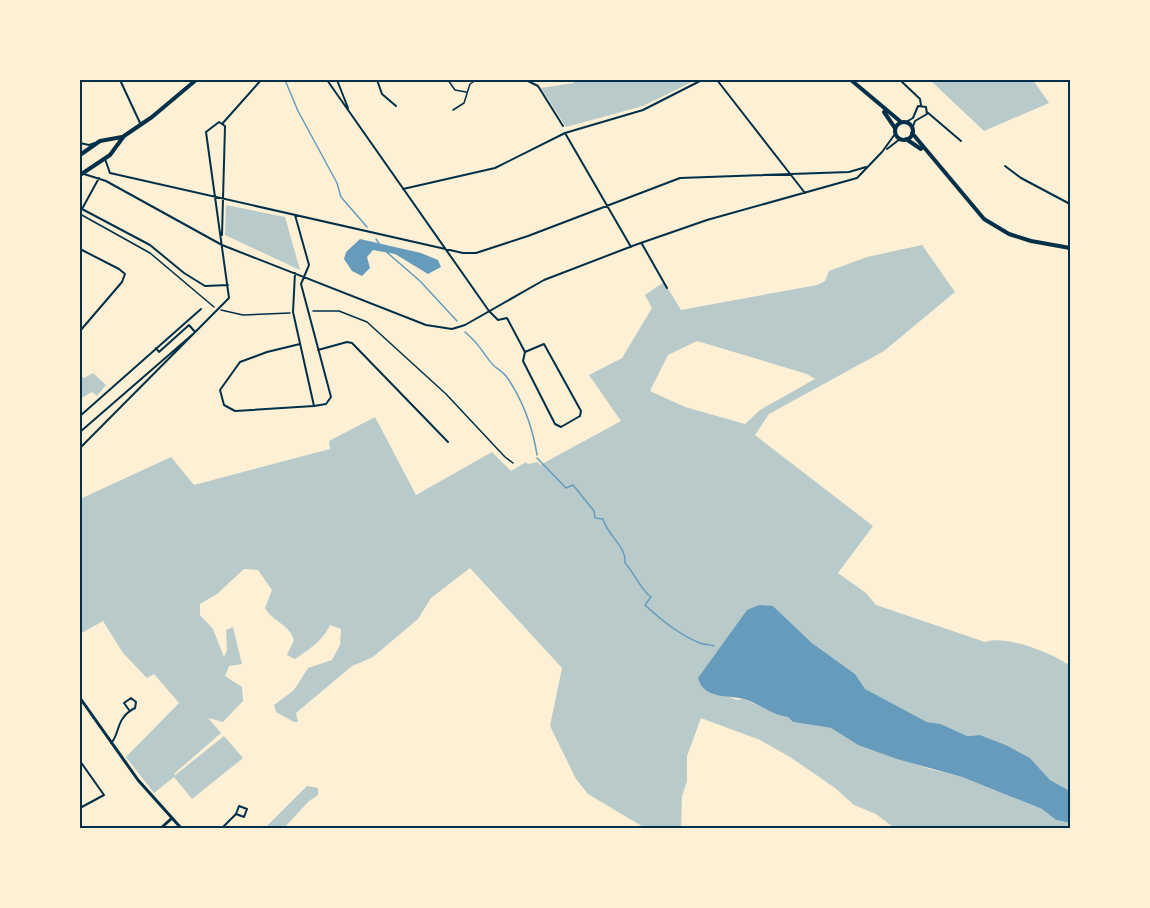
<svg xmlns="http://www.w3.org/2000/svg" width="1150" height="908" font-family="Barlow,sans-serif">
<style>
.green{fill:#b9caca;fill-rule:evenodd}
.water{fill:#669bbc}
.lines{fill:none;stroke-linecap:round;stroke-linejoin:round}
.stream{stroke:#669bbc;stroke-width:1.5}
.path{stroke:#003049;stroke-width:1.5}
.service{stroke:#003049;stroke-width:1.5}
.minor{stroke:#003049;stroke-width:2}
.tertiary{stroke:#003049;stroke-width:3}
.secondary{stroke:#003049;stroke-width:4}
.neatline{fill:none;stroke:#003049;stroke-width:2}
</style>
<rect width="100%" height="100%" fill="#fdf0d5"/>
<path class="green" d="M 574,80 L 696,80 L 643,106 L 566,127 L 541,88 L 574,83 Z
M 930,80 L 1033,80 L 1049,103 L 984,131 Z
M 226,205 L 285,217 L 300,270 L 225,235 Z
M 922,245 L 955,292 L 884,351 L 769,414 L 755,435 L 873,526 L 838,573 L 866,593 L 876,605 L 985,642 C 1006,635 1049,652 1067,664 L 1070,659 L 1070,791 L 1050,780 L 1030,758 L 1006,745 L 980,735 L 967,736 L 941,724 L 927,722 L 864,689 L 855,674 L 812,643 L 773,606 L 747,610 L 699,681 L 736,700 L 744,699 L 781,716 L 788,717 L 793,722 L 831,728 L 858,745 L 930,769 L 962,777 L 1042,809 L 1056,820 L 1070,823 L 1070,828 L 894,828 L 876,814 L 854,805 L 835,788 L 790,757 L 760,740 L 701,718 L 687,756 L 687,781 L 682,796 L 681,828 L 645,828 L 588,794 L 576,779 L 550,726 L 562,668 L 470,568 L 431,598 L 418,619 L 373,657 L 352,666 L 296,713 L 298,722 L 294,722 L 276,712 L 274,705 L 294,690 L 308,668 L 332,660 L 340,645 L 341,629 L 330,625 C 322,641 310,649 295,659 L 287,655 L 294,640 C 288,623 273,622 265,608 L 272,590 L 258,570 L 244,569 L 217,594 L 200,604 L 200,615 L 213,629 L 224,657 L 227,650 L 226,630 L 233,627 L 242,664 L 229,666 L 225,676 L 242,687 L 243,701 L 223,722 L 208,718 L 221,733 L 175,773 L 174,776 L 224,736 L 243,758 L 192,799 L 174,777 L 154,793 L 126,757 L 179,703 L 154,674 L 147,678 L 123,653 L 103,621 L 80,634 L 80,499 L 171,457 L 194,485 L 330,449 L 329,441 L 375,417 L 416,495 L 492,452 L 511,471 L 526,462 L 528,464 L 538,462 L 540,465 L 621,421 L 589,375 L 622,358 L 652,308 L 645,295 L 664,282 L 681,310 L 817,285 L 825,281 L 829,271 L 867,257 ZM 697,341 L 807,374 L 815,379 L 760,410 L 745,424 L 685,407 L 650,391 L 668,355 Z
M 93,373 L 106,385 L 97,396 L 92,392 L 80,399 L 80,375 L 84,378 Z
M 307,786 L 318,788 L 318,795 L 309,801 L 284,828 L 265,828 Z"/>
<path class="water" d="M 360,239 L 421,253 L 438,260 L 441,267 L 428,274 L 395,254 L 373,250 L 367,257 L 370,268 L 362,276 L 352,271 L 344,259 L 346,252 Z
M 759,605 L 773,606 L 812,643 L 855,674 L 865,689 L 927,722 L 941,724 L 967,736 L 980,735 L 1006,745 L 1030,758 L 1050,780 L 1070,791 L 1070,823 L 1056,820 L 1042,809 L 962,777 L 897,759 L 858,745 L 831,728 L 793,722 L 788,717 C 774,716 761,705 747,700 C 731,694 704,701 698,678 L 747,610 Z"/>
<g class="lines">
<path class="stream" d="M 285,80 L 298,111 L 337,183 L 341,197 L 367,227
M 376,239 L 380,245
M 383,249 L 420,281 L 457,321
M 465,332 C 480,345 478,346 489,360 C 493,367 501,370 506,376 C 522,398 533,428 537,455
M 537,458 L 566,488 L 573,485 L 594,511 L 595,518 L 603,519 C 607,535 627,547 625,563 C 635,574 640,589 651,597 L 645,605 C 660,619 679,635 700,643 C 704,645 709,644 714,646"/>
<path class="path" d="M 80,214 L 150,253 L 214,307
M 221,310 L 243,315 L 290,313
M 313,311 L 339,311 L 367,322 L 446,394 L 505,457 L 513,463"/>
<path class="service" d="M 448,80 L 455,90 L 466,92
M 453,110 L 464,103 L 470,84 L 476,80"/>
<path class="minor" d="M 120,80 L 141,125
M 327,80 L 489,311 L 498,320 L 507,318 L 525,352
M 337,80 L 348,108
M 377,80 L 382,94 L 396,106
M 526,80 L 538,86 L 563,126
M 717,80 L 805,193
M 900,80 L 920,99 L 921,105
M 927,112 L 961,141
M 906,122 L 913,118 L 918,106 L 926,107 L 927,114 L 915,121 L 912,129
M 222,124 L 261,80
M 565,133 L 631,247
M 80,143 L 89,145 L 95,143
M 887,149 L 900,139
M 105,159 L 110,173 L 463,253 L 476,253 L 528,236 L 680,178 L 849,172 L 866,167
M 1005,166 L 1021,178 L 1070,204
M 84,174 L 106,181 L 222,245 L 426,325 L 452,329 L 465,325 L 544,280 L 635,245 L 707,220 L 857,178 L 882,152 L 895,134
M 99,178 L 82,209 L 150,245 L 184,273 L 205,286 L 228,285
M 403,189 L 495,168 L 565,133 L 643,110 L 702,80
M 642,244 L 667,288
M 80,249 L 119,269 L 125,274 L 122,282 L 80,331
M 295,273 L 293,312 L 314,406 L 326,404 L 331,397 L 301,284 L 309,265 L 295,215
M 300,344 L 267,352 L 240,362 L 220,390 L 224,405 L 235,411 L 314,406
M 544,344 L 581,411 L 580,416 L 561,427 L 555,424 L 523,361 L 525,352 Z
M 156,348 L 159,352 L 189,325 L 195,332
M 318,350 L 347,342 L 352,343 L 448,442
M 80,416 L 201,309
M 80,432 L 193,334
M 80,448 L 229,298 L 206,132 L 219,122 L 225,126 L 222,235
M 111,743 C 120,735 115,718 135,708 L 136,702 L 131,698 L 124,703 L 129,710
M 80,761 L 104,795 L 80,808
M 222,828 L 236,814 L 239,806 L 247,809 L 244,817 L 236,814"/>
<path class="tertiary" d="M 80,698 L 138,780 L 181,828
M 161,828 L 171,819"/>
<path class="secondary" d="M 851,80 L 901,122
M 884,112 L 895,128
M895 131a9 9 0 1 1 18 0a9 9 0 1 1-18 0Z
M 912,133 L 984,219 L 1009,234 L 1031,241 L 1070,248
M 906,139 L 921,149
M 80,155 L 100,141 L 122,137
M 80,175 L 110,155 L 124,136 L 152,117 L 196,80"/>
</g>
<rect width="1150" height="908" fill="none" stroke="#fdf0d5" stroke-width="162"/>
<rect x="81" y="81" width="988" height="746" class="neatline"/>
</svg>
